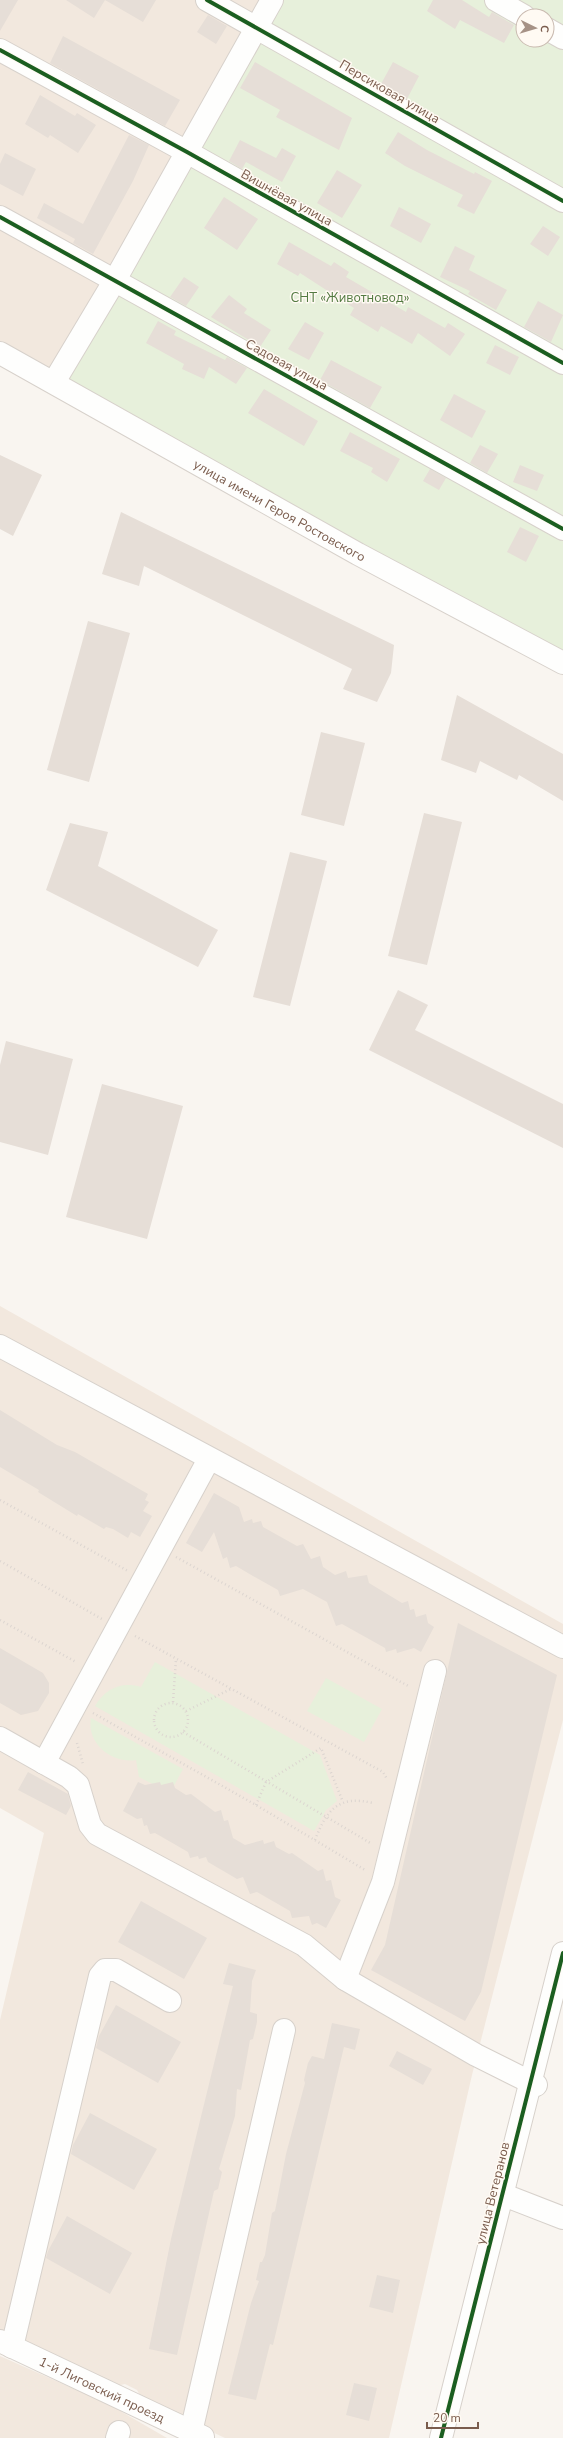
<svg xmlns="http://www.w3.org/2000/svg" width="563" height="2438" font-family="'Nunito Sans',sans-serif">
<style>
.residential{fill:#f2e8de}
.green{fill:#e7f0db;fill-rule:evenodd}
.building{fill:#e6ded7}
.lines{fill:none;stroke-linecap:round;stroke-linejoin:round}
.minor-casing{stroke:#d7d1cb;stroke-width:24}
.path{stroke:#dcd5d0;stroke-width:2.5;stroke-dasharray:1 3;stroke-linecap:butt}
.minor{stroke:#fefefd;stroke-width:22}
.cycleway-casing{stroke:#fffaf3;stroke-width:6}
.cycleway{stroke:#1b5e20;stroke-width:4}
.labels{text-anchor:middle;stroke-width:3;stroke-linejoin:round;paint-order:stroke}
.street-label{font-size:13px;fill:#7a5c4d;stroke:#fffaf3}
.park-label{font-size:13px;fill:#537a41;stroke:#fffaf3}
</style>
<rect width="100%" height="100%" fill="#f9f5f0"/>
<path class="residential" d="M 0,0 L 272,0 L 63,379 L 0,344 Z
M 0,1306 L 563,1624 L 563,1720 L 472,2075 L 389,2438 L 225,2438 L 142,2399 L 137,2390 L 125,2384 L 116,2386 L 0,2330 L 0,2020 L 44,1833 L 0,1808 Z
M 0,2356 L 108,2404 L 167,2438 L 0,2438 Z"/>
<path class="green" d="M 272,0 L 563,0 L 563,667 L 63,379 ZM 523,16 L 547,16 L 547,40 L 523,40 Z
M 155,1662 L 320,1755 L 337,1801 L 326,1810 L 314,1831 L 95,1706 C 105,1689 121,1681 141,1687 Z
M 326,1678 L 382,1709 L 364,1742 L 307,1711 Z
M 91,1718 L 183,1769 L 170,1793 L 139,1777 L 136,1760 C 113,1764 86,1744 91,1718 Z"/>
<path class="building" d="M 0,0 L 18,0 L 0,31 Z
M 66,0 L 156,0 L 143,22 L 105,0 L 94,18 Z
M 433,0 L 462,0 L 489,17 L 492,12 L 514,25 L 504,43 L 460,20 L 455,29 L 427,11 Z
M 208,15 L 227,26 L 216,44 L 197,32 Z
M 63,36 L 180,100 L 165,126 L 50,63 Z
M 255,62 L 352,118 L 339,150 L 276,117 L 280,110 L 240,88 Z
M 393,62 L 419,76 L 407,99 L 381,84 Z
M 40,95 L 75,116 L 77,113 L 96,125 L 78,153 L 50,135 L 48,138 L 25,124 Z
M 398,132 L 427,150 L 474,174 L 475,172 L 492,181 L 474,214 L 457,206 L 463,195 L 405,166 L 385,153 Z
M 129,135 L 149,145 L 133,181 L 93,254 L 73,243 L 75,239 L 37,218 L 44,203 L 83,224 Z
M 240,140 L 276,158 L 282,148 L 296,156 L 282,182 L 246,162 L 242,169 L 229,161 Z
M 5,153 L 36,169 L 23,196 L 0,184 L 0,164 Z
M 337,170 L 362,185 L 342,218 L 317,203 Z
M 224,197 L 258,219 L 237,250 L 204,228 Z
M 399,207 L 431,224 L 421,243 L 390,226 Z
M 543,226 L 560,237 L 548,256 L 530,244 Z
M 289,242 L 331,266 L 334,262 L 349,272 L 346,277 L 406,312 L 408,307 L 445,328 L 448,323 L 465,334 L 450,356 L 418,333 L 412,344 L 381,326 L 378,332 L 350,315 L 354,308 L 300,273 L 298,276 L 277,264 Z
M 455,246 L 475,256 L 469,270 L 507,290 L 496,310 L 468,294 L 470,291 L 440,277 Z
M 184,277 L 199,287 L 186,306 L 170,297 Z
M 229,295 L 247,309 L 244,313 L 271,330 L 260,347 L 211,317 Z
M 538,301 L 563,315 L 551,342 L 524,327 Z
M 158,321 L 176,331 L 174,335 L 225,360 L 227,357 L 247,368 L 236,384 L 209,367 L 204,379 L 182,369 L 184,364 L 146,343 Z
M 305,322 L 324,333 L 309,360 L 288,349 Z
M 495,345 L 519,357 L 510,375 L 486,363 Z
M 331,360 L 382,387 L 370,408 L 320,380 Z
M 264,389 L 318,421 L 304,446 L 248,413 Z
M 454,394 L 486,411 L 472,438 L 440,420 Z
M 350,432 L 400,459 L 387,482 L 371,472 L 373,468 L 340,451 Z
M 480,445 L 498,454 L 487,473 L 470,463 Z
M 0,455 L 42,475 L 13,536 L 0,529 Z
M 520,465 L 544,475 L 537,491 L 513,482 Z
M 430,469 L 446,478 L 439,490 L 423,481 Z
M 121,512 L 394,645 L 391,673 L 377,702 L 343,689 L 352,669 L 144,566 L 139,586 L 102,574 Z
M 520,527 L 539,536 L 526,562 L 507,552 Z
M 88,621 L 130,633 L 89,782 L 47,770 Z
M 457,695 L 563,754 L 563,801 L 519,775 L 517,780 L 480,761 L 476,773 L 441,760 Z
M 321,732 L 365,743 L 344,826 L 301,815 Z
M 424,813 L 462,822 L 427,965 L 388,956 Z
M 70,823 L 108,832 L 98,866 L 218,930 L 198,967 L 46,890 Z
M 290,852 L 327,861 L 290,1006 L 253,997 Z
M 398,990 L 428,1005 L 415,1030 L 563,1104 L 563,1148 L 369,1050 Z
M 6,1041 L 73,1059 L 48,1155 L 0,1142 L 0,1065 Z
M 102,1084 L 183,1106 L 147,1239 L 66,1217 Z
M 0,1410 L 57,1445 L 75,1452 L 148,1494 L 145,1500 L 149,1502 L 143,1511 L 152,1516 L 140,1537 L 131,1532 L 128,1538 L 113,1529 L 106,1527 L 104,1529 L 78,1514 L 77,1516 L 38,1492 L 39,1490 L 0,1467 Z
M 214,1493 L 239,1507 L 244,1522 L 252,1519 L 253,1523 L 261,1521 L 263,1527 L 297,1546 L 303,1544 L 311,1559 L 320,1556 L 323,1567 L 335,1575 L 346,1571 L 348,1578 L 367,1575 L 369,1583 L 402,1603 L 408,1601 L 410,1610 L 414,1609 L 416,1617 L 426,1614 L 428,1623 L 434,1627 L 421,1652 L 414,1648 L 397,1653 L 396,1649 L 386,1652 L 385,1648 L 342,1624 L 336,1626 L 327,1602 L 303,1589 L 280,1596 L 278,1590 L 253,1576 L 236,1566 L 230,1568 L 227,1557 L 223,1559 L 214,1532 L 202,1552 L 186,1543 Z
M 458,1623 L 557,1675 L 481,1992 L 465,2021 L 371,1970 L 385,1945 Z
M 0,1648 L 43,1673 L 49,1683 L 49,1693 L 38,1711 L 21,1715 L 0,1703 Z
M 28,1772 L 68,1794 L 71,1806 L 66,1815 L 18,1790 Z
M 138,1782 L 145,1785 L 160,1782 L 161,1785 L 173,1782 L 175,1788 L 186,1795 L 191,1794 L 215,1812 L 221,1810 L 224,1821 L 228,1820 L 233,1838 L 245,1845 L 263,1840 L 264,1844 L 274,1841 L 276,1847 L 289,1854 L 292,1853 L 318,1871 L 323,1869 L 326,1881 L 331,1880 L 335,1897 L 341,1900 L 326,1928 L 317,1923 L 312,1925 L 309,1916 L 292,1918 L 290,1911 L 257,1892 L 250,1894 L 243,1877 L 237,1879 L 208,1862 L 206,1857 L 199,1859 L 198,1856 L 190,1858 L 188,1852 L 155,1833 L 150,1834 L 147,1825 L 144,1826 L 142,1818 L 137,1819 L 123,1811 Z
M 141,1901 L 207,1938 L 184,1979 L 118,1942 Z
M 229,1963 L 256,1970 L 252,1981 L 250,2012 L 257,2014 L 257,2022 L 253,2039 L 250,2040 L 241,2090 L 237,2089 L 235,2116 L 219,2169 L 222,2172 L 218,2189 L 214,2191 L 177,2355 L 149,2349 L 171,2239 L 233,1986 L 223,1984 Z
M 116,2005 L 181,2042 L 158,2083 L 96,2048 L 99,2036 Z
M 332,2023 L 360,2029 L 355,2050 L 344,2047 L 273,2345 L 270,2344 L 256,2400 L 228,2394 L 251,2303 L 259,2281 L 256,2280 L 260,2262 L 262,2262 L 265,2255 L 272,2213 L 275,2211 L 286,2154 L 305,2083 L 304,2080 L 308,2063 L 312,2056 L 324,2059 Z
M 397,2051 L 432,2069 L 423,2085 L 389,2066 Z
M 90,2113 L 157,2149 L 134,2190 L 71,2154 L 73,2145 Z
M 67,2216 L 132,2253 L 110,2294 L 46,2258 L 48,2251 Z
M 377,2275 L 400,2280 L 393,2313 L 369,2307 Z
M 354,2383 L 377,2388 L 369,2421 L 346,2415 Z"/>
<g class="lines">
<g class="minor-casing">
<g id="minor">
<path d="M 207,0 L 563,201"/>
<path d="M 496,0 L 524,16"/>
<path d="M 547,29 L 563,38"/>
<path d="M 0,50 L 187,152 L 563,363"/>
<path d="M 0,217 L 563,529"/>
<path id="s1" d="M 0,353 L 358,554 L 563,663"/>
<path d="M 54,382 L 115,280 L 272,0"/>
<path d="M 0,1346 L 563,1647"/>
<path d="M 0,1738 L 69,1777 L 78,1785 L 90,1825 L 97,1834 L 304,1945 L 345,1979 L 476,2055 L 536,2085"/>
<path d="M 44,1763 L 209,1459"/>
<path d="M 345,1979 L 383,1882 L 435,1671"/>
<path d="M 509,2197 L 563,2218"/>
<path id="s2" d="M 0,2341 L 203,2437"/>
<path d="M 12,2347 L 100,1976 L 105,1970 L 116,1970 L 170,2001"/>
<path d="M 191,2432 L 284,2030"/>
<path d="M 117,2438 L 119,2432"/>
<path d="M 441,2438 L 563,1953"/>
</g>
</g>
<path class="path" d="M 0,1500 L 128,1571
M 176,1557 L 410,1687
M 0,1561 L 102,1619
M 0,1620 L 76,1662
M 135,1636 L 383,1772 L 387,1779
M 173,1702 L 176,1659
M154 1720a17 17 0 1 1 34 0a17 17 0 1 1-34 0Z
M 186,1711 L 231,1689
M 93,1713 L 256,1805 L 365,1870
M 183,1732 L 372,1844
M 77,1743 L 83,1764
M 256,1805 L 266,1782 L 321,1748 L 343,1802
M 315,1840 C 327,1809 339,1795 373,1803"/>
<use href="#minor" class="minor"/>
<g class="cycleway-casing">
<path id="cycleway" d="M 207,0 L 563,201
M 0,50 L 187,152 L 563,363
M 0,217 L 563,529
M 441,2438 L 563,1953"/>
</g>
<use href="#cycleway" class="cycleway"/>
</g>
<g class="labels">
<g class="street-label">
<text transform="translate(390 91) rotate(30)" y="5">Персиковая улица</text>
<text transform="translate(287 197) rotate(29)" y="5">Вишнёвая улица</text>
<text transform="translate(287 364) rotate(29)" y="5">Садовая улица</text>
<text dy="5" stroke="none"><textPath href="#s1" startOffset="321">улица имени Героя Ростовского</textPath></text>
<text transform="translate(492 2193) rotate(-76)" y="5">улица Ветеранов</text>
<text dy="5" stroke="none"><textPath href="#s2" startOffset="113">1-й Лиговский проезд</textPath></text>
</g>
<g class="park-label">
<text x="350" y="302">СНТ «Животновод»</text>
</g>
</g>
<g transform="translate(535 28) rotate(95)"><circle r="19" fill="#fffaf3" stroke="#cabbb1"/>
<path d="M0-3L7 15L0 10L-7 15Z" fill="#a69286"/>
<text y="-6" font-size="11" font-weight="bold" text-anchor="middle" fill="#7a5c4d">С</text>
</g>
<path d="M427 2422v6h51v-6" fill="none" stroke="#7a5c4d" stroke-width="2"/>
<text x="433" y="2422" font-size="12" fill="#7a5c4d" stroke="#fffaf3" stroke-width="3" paint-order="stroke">20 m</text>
</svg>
